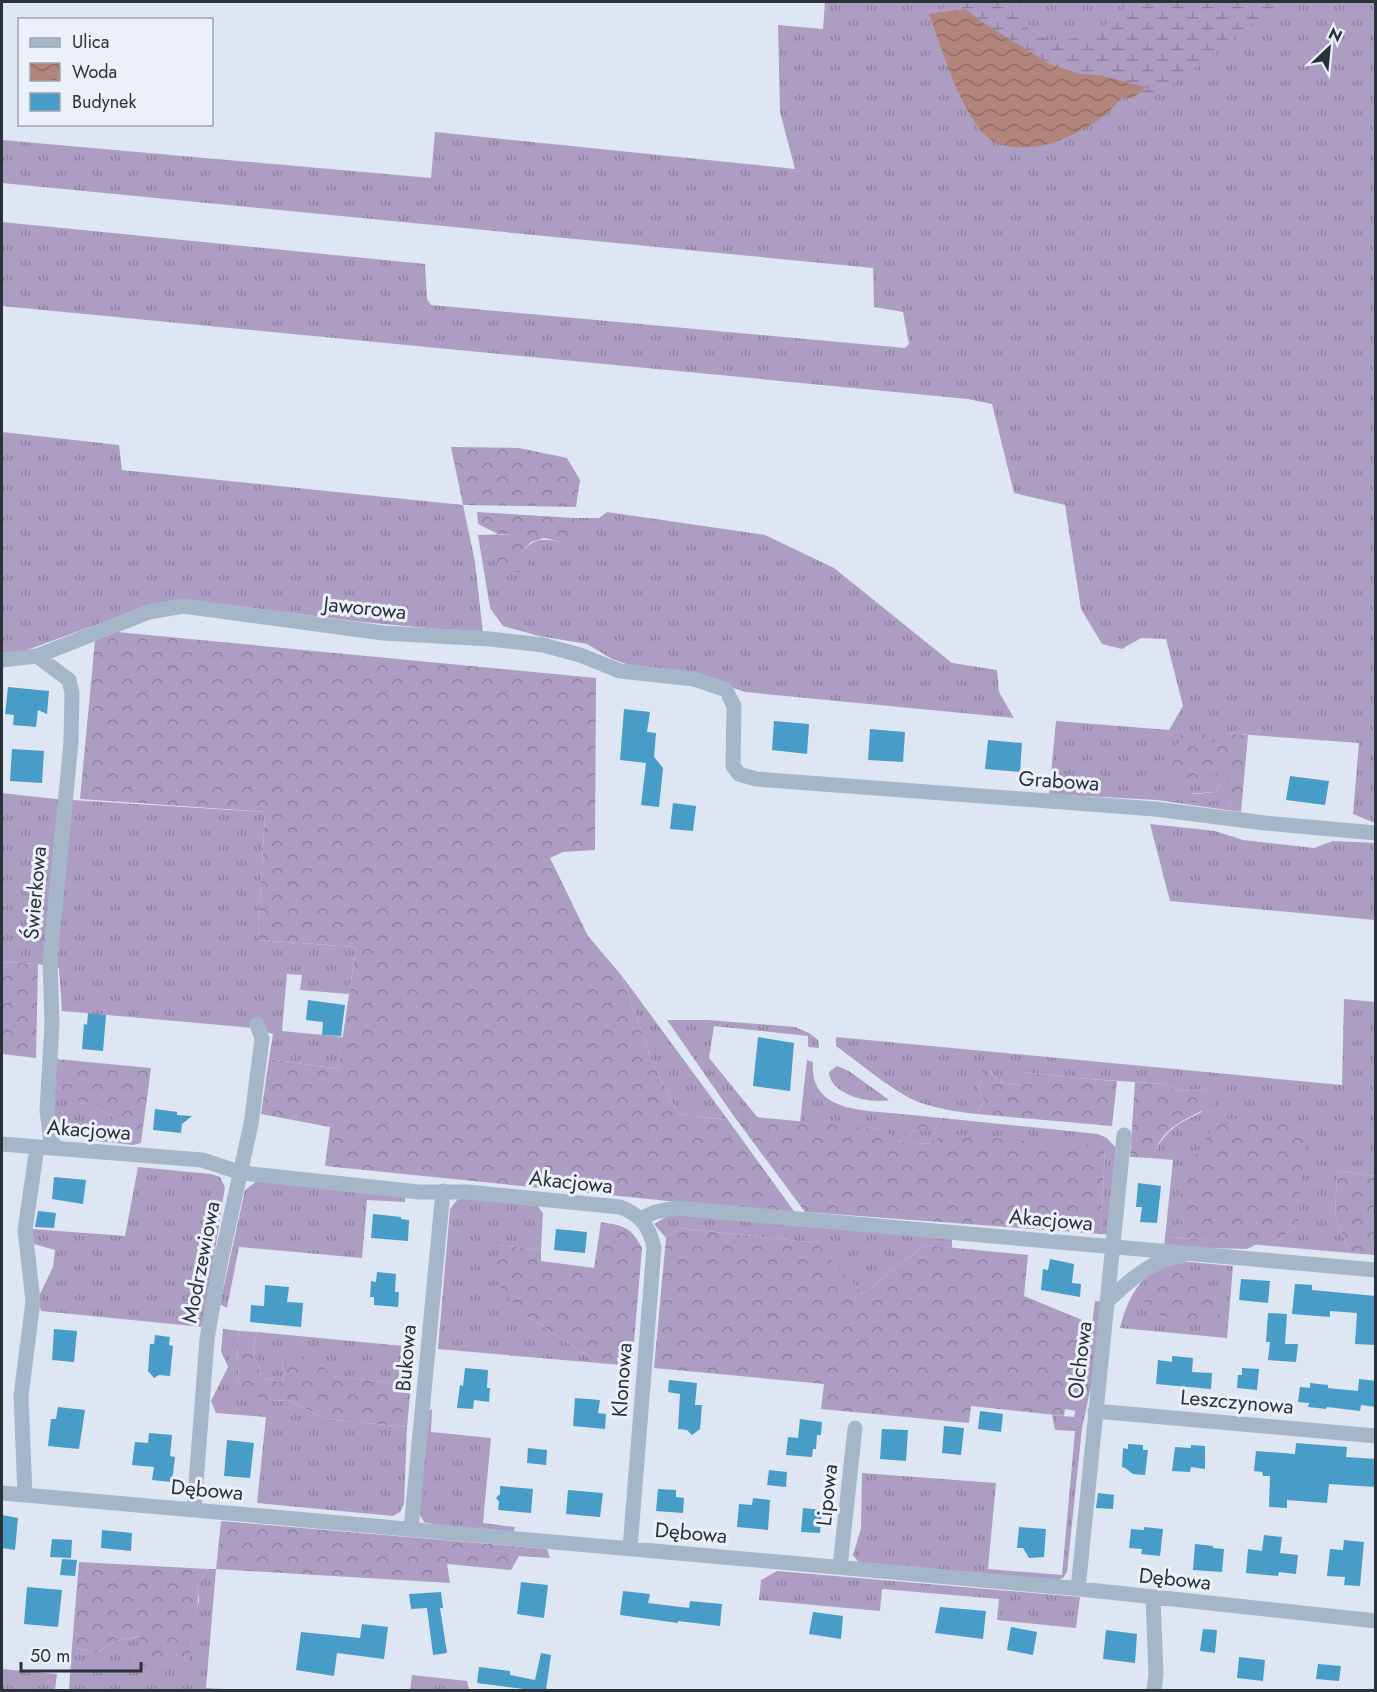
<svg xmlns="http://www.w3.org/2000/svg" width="1377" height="1692" font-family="Jost,sans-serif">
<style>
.grass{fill:url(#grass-tufts)}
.forest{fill:url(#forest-crowns)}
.wetland{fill:url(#wetland-marsh)}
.water{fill:url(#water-waves)}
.building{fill:#479cc8}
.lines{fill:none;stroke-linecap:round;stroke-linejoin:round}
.street{stroke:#a6b6c9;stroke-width:15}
.labels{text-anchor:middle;stroke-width:6;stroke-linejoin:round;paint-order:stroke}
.street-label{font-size:21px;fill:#293239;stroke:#ebf0fa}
</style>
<defs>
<pattern id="grass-tufts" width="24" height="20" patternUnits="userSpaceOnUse" patternTransform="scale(1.5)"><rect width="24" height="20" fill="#ae9dc3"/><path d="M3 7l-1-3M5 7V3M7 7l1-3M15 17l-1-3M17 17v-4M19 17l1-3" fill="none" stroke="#8e819f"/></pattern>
<pattern id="forest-crowns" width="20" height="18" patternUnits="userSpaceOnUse" patternTransform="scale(1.5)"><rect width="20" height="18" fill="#ae9dc3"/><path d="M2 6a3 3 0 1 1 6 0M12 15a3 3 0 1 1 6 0" fill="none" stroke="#8e819f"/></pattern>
<pattern id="wetland-marsh" width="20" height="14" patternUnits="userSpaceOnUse" patternTransform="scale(1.5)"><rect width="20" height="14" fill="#ae9dc3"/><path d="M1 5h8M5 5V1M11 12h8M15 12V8" fill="none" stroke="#8e819f"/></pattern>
<pattern id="water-waves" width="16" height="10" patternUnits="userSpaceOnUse" patternTransform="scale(1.5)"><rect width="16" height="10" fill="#b1847c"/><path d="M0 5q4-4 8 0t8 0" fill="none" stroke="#906d67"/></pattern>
</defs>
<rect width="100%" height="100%" fill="#dee6f3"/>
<path class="grass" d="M 825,2 L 1375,2 L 1375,823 L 1353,814 L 1359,743 L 1223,733 L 1184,783 L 1226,770 L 1227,777 L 1214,792 L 1190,794 L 1228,798 L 1230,805 L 1241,812 L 1157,800 L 1049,794 L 1056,721 L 1169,730 L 1183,706 L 1166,639 L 1141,638 L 1122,649 L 1102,644 L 1081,609 L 1065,505 L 1014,493 L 992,404 L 968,399 L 2,306 L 2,222 L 425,264 L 427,299 L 431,305 L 905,348 L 909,344 L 903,312 L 874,307 L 873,268 L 2,183 L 2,140 L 431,178 L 435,132 L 795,169 L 780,112 L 778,25 L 823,29 Z
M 2,432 L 119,445 L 122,470 L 463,505 L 475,562 L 483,633 L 362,622 L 190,600 L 120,616 L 27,650 L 2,654 Z
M 607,512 L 765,535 L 834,568 L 952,663 L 997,670 L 999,692 L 1014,718 L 745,692 L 722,684 L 632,666 L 612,659 L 587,644 L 539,636 L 503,626 L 490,608 L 478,535 L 516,534 L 499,551 L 518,556 C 534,538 539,538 562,542 L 577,527 L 575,518 L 599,518 Z
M 2,793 L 56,799 L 265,812 L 258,940 L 356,947 L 349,994 L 300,990 L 302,975 L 287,974 L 282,1031 L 343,1037 L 338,1069 L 269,1059 L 273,1034 L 254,1028 L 62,1011 L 59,968 L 38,964 L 2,962 Z
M 1150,824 L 1215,831 L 1243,840 L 1314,848 L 1333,841 L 1375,843 L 1375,920 L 1170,901 Z
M 622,976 L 728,1120 L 678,1114 L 651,1059 Z
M 1344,999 L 1375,1002 L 1375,1176 L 1337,1171 L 1335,1217 L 1350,1253 L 1271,1246 L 1298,1225 L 1185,1217 L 1183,1223 L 1172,1237 L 1257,1244 L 1247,1249 L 1164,1247 L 1173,1160 L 1151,1158 C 1167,1129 1173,1126 1202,1112 L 1207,1089 L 1180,1091 L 1165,1084 L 1075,1078 L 1025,1072 L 1021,1085 L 998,1082 L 991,1071 L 983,1067 L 983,1077 L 978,1086 L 984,1101 L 977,1114 C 958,1112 939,1109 921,1103 C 894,1093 860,1063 836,1046 L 836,1037 L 1342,1085 Z
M 667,1020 L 708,1020 L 795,1027 L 809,1033 L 818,1040 L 819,1048 L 808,1047 L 808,1036 L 714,1026 L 709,1058 L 758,1118 L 733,1115 Z
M 807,1060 L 813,1062 C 809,1113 865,1110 901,1114 L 901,1138 L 907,1138 L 916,1129 L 935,1129 L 942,1118 L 1098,1134 L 1107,1138 L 1116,1148 L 1114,1235 L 1101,1234 L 1105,1149 L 946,1135 L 928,1144 L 896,1141 L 884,1129 L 800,1122 Z
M 837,1066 L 849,1071 L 889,1100 C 870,1104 830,1095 829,1072 Z
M 54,1083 L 67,1096 L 111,1115 L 123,1134 L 141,1143 L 133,1145 L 64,1137 L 57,1133 L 53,1112 Z
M 138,1167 L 211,1174 L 220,1177 L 225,1187 L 203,1327 L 41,1311 L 38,1298 L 53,1267 L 55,1250 L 34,1244 L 32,1229 L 125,1236 Z
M 257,1181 L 405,1197 L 405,1202 L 367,1200 L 362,1258 L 239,1247 L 227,1308 L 220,1304 L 245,1190 Z
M 467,1197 L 536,1204 L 543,1213 L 541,1250 L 499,1245 L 525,1315 L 598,1363 L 438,1349 L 450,1209 L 457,1200 Z
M 671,1214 L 952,1237 L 952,1248 L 924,1245 L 863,1294 L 816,1243 L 679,1228 L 666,1238 L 654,1224 Z
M 1190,1262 L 1233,1266 L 1227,1338 L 1120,1328 C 1127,1301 1138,1276 1166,1265 C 1173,1263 1183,1263 1190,1262 Z
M 1095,1301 L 1105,1302 L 1093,1377 L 1082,1428 L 1067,1572 L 1063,1578 L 1055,1582 L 859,1563 L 853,1555 L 861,1528 L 862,1473 L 996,1483 L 988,1569 L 1062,1575 L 1075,1431 L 1055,1430 L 1052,1415 L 1074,1417 L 1092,1324 Z
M 223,1329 L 240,1331 L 237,1344 L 239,1384 L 271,1401 L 288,1400 L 326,1419 L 407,1427 L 404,1504 L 400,1512 L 393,1516 L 257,1503 L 266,1417 L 216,1413 L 211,1401 L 228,1367 L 221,1351 Z
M 257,1332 L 414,1347 L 411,1385 L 332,1376 L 316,1360 L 282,1362 L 284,1383 L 262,1378 L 253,1350 Z
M 432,1409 L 431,1432 L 491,1438 L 483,1523 L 515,1527 L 513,1534 L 448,1527 L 424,1522 L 418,1512 L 427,1413 Z
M 208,1569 L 216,1569 L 206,1688 L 235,1690 L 69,1690 L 72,1647 L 95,1653 L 117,1641 L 141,1636 L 134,1662 L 172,1663 L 188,1660 L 199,1600 L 197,1587 Z
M 777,1571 L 1080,1597 L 1076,1628 L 997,1620 L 999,1599 L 882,1589 L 880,1611 L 759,1600 L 761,1580 Z
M 2,1669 L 57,1674 L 55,1690 L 2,1690 Z
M 412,1675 L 467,1681 L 469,1690 L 410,1690 Z"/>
<path class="forest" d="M 451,447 L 519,448 L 567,458 L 580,480 L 576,507 L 463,505 Z
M 477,512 L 575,518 L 578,527 L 574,535 L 562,542 L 544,538 L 531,542 L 518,556 L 525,560 L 530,571 C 516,574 503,572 494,561 L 499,551 L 515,534 L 498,534 L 478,524 Z
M 96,630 L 596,678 L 595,850 L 563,852 L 550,858 L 588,936 L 622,976 L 651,1059 L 678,1114 L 728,1120 L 796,1214 L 325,1166 L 330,1127 L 261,1114 L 269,1059 L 338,1069 L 356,947 L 258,940 L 265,812 L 80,799 Z
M 1182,730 L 1204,732 L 1212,744 L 1223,733 L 1248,735 L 1241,812 L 1230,805 L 1228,798 L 1204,803 L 1179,800 L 1178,796 L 1214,792 L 1227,777 L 1225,771 L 1184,783 L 1171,775 L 1174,755 Z
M 2,962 L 38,964 L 36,1058 L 2,1054 Z
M 56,1059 L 151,1068 L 141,1143 L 123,1134 L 111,1115 L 66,1096 L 54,1083 Z
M 987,1066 L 998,1082 L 1021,1085 L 1020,1076 L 1025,1072 L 1075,1078 L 1117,1081 L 1112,1126 L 977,1114 L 984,1101 L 978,1086 L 983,1077 L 982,1067 Z
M 1135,1082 L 1165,1084 L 1180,1091 L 1207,1089 L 1216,1094 L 1216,1103 C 1199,1114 1175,1121 1163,1137 C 1158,1143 1155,1152 1151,1158 L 1130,1157 Z
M 901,1114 L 942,1118 L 935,1129 L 916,1129 L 907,1138 L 901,1138 Z
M 733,1115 L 885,1129 L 896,1141 L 928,1144 L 946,1134 L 1105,1148 L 1101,1234 L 805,1212 Z
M 1220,1118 L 1306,1125 L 1298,1225 L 1271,1246 L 1173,1237 L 1171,1233 L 1174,1225 L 1183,1223 L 1185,1217 L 1179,1211 L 1182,1175 Z
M 1337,1171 L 1375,1176 L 1375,1255 L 1350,1253 L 1335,1217 Z
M 601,1222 C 625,1226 631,1227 642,1248 L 632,1366 L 598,1363 L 525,1315 L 505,1295 L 495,1275 L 499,1245 L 541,1250 L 541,1261 L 594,1268 Z
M 679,1228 L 817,1243 L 863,1294 L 924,1245 L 1028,1255 L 1024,1296 L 1092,1324 L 1077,1411 L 1065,1409 L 1064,1416 L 971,1406 L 969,1423 L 821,1409 L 824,1384 L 654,1368 L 666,1238 Z
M 1167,1265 L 1212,1297 L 1221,1314 L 1216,1323 L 1172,1319 L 1142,1309 L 1155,1269 Z
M 240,1331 L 257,1332 L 253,1350 L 262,1378 L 284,1383 L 282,1362 L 292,1353 L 316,1360 L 333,1376 L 411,1385 L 407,1427 L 326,1419 L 288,1400 L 271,1401 L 248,1394 L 239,1385 L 237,1344 Z
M 221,1521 L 547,1549 L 550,1558 L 519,1556 L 511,1570 L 447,1564 L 450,1583 L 216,1569 Z
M 79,1562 L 208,1569 L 197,1587 C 201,1611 191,1635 189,1660 L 149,1668 L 134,1662 L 140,1636 L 117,1641 L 95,1653 L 72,1647 Z"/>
<path class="wetland" d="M 955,2 L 1019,2 L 1021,15 L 1030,33 L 1058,42 L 1099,31 L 1131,2 L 1282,2 L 1161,93 L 1133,98 L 1146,87 L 1099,75 L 1080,74 L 1050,64 L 982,22 L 965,9 L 929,14 Z"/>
<path class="water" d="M 965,9 L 982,22 L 1050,64 L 1080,74 L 1099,75 L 1146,87 L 1133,98 L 1121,98 C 1104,121 1083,130 1058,141 C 1039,148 1014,151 995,142 C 965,128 941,46 929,14 Z"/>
<path class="building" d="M 8,687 L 49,691 L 47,714 L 38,710 L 36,727 L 13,725 L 14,715 L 5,714 Z
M 624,709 L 650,712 L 647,732 L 656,733 L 654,757 L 663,768 L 659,807 L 641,805 L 646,763 L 620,760 Z
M 774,721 L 809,724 L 807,754 L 772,750 Z
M 870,729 L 905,732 L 903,762 L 868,760 Z
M 988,740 L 1022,743 L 1020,772 L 985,769 Z
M 12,749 L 44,751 L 42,783 L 10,781 Z
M 1290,776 L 1329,781 L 1325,805 L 1286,800 Z
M 673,803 L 696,806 L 693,831 L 670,829 Z
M 308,1000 L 345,1005 L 341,1036 L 322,1035 L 323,1022 L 306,1020 Z
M 88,1013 L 106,1015 L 103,1051 L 82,1049 L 84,1024 L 87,1025 Z
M 758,1037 L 794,1043 L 790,1091 L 753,1086 Z
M 155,1109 L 177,1112 L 177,1115 L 192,1116 L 182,1124 L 181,1133 L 153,1130 Z
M 54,1177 L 86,1180 L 83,1204 L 52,1199 Z
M 1138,1183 L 1161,1186 L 1157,1223 L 1140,1222 L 1142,1207 L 1136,1207 Z
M 38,1211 L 56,1213 L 54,1228 L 35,1227 Z
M 373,1214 L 401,1217 L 401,1219 L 409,1220 L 408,1241 L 371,1238 Z
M 556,1229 L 587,1232 L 585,1253 L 554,1250 Z
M 1050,1259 L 1074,1264 L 1072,1283 L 1081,1284 L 1080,1297 L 1041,1290 L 1043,1269 L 1048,1270 Z
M 377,1272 L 396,1274 L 395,1292 L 399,1292 L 398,1307 L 374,1305 L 374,1297 L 370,1297 L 371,1281 L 376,1282 Z
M 1241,1279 L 1270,1281 L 1268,1303 L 1239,1300 Z
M 1295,1284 L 1312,1285 L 1312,1290 L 1376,1296 L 1376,1345 L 1355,1344 L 1357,1313 L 1330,1311 L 1330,1317 L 1292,1314 Z
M 265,1285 L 289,1287 L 287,1302 L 303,1303 L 301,1327 L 250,1322 L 251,1305 L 264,1306 Z
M 1268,1313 L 1287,1314 L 1285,1344 L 1298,1344 L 1296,1362 L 1268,1360 L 1270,1342 L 1266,1342 Z
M 54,1329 L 77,1331 L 74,1362 L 52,1360 Z
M 155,1335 L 170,1337 L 169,1345 L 173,1346 L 170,1376 L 159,1375 L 154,1378 L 148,1371 L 150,1344 L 154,1344 Z
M 1172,1356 L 1193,1358 L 1192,1372 L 1212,1373 L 1211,1389 L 1156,1384 L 1158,1360 L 1172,1362 Z
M 465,1368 L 488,1370 L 487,1388 L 490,1388 L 489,1402 L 474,1400 L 473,1409 L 457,1408 L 460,1385 L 463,1386 Z
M 1242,1368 L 1259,1369 L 1257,1390 L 1237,1388 L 1238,1375 L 1242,1375 Z
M 1359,1379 L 1376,1381 L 1376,1407 L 1361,1405 L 1360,1411 L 1327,1407 L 1326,1409 L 1308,1407 L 1309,1403 L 1298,1402 L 1300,1387 L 1310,1388 L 1310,1383 L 1328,1385 L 1328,1388 L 1358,1391 Z
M 669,1380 L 697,1383 L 695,1405 L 702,1405 L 700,1429 L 692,1435 L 687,1430 L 678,1429 L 680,1394 L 668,1392 Z
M 575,1398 L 600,1400 L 598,1413 L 606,1414 L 605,1429 L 573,1426 Z
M 58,1407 L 85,1410 L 79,1449 L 48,1446 L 51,1419 L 56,1419 Z
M 980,1411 L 1003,1414 L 1001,1432 L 978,1429 Z
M 800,1419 L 822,1422 L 821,1435 L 817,1435 L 816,1449 L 813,1449 L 812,1457 L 786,1455 L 788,1437 L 798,1438 Z
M 944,1426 L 964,1428 L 961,1455 L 942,1453 Z
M 882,1429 L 908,1430 L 906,1461 L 880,1459 Z
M 149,1433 L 172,1435 L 170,1456 L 175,1457 L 172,1482 L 152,1480 L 154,1467 L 132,1465 L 135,1442 L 148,1443 Z
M 227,1440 L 254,1443 L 250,1478 L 224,1476 Z
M 1296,1443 L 1347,1447 L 1346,1457 L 1376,1459 L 1376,1487 L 1329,1484 L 1327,1503 L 1287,1500 L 1287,1508 L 1269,1507 L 1270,1476 L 1263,1476 L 1262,1472 L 1254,1471 L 1256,1451 L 1295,1454 Z
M 1128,1444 L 1143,1445 L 1143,1450 L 1148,1450 L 1145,1475 L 1133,1474 L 1125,1468 L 1122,1467 L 1123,1448 L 1128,1449 Z
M 1191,1445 L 1205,1446 L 1205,1469 L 1191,1467 L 1190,1472 L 1172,1471 L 1175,1447 L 1191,1448 Z
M 528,1448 L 547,1450 L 546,1465 L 527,1463 Z
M 769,1470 L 787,1472 L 786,1487 L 767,1485 Z
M 500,1486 L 533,1489 L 531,1513 L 498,1510 L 499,1502 L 496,1498 L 500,1494 Z
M 658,1489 L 676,1490 L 676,1497 L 684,1498 L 683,1513 L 656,1511 Z
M 568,1490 L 603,1493 L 600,1517 L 566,1514 Z
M 1098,1493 L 1114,1495 L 1113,1509 L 1096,1508 Z
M 753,1498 L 770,1500 L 768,1530 L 737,1527 L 739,1504 L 752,1505 Z
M 803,1508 L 822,1510 L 820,1533 L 801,1532 Z
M 2,1515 L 18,1518 L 15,1550 L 2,1548 Z
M 1019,1527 L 1046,1529 L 1044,1557 L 1029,1558 L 1023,1548 L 1017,1548 Z
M 1144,1527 L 1163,1529 L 1160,1556 L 1141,1554 L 1142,1549 L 1129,1548 L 1131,1529 L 1144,1530 Z
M 102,1530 L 132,1533 L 131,1551 L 101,1548 Z
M 1264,1535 L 1282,1537 L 1280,1553 L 1298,1555 L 1296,1574 L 1279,1572 L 1278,1576 L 1246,1573 L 1248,1549 L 1262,1551 Z
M 52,1539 L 72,1540 L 71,1558 L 50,1557 Z
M 1344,1540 L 1364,1542 L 1360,1586 L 1344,1585 L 1345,1577 L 1327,1576 L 1330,1549 L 1343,1550 Z
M 1195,1544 L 1213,1546 L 1213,1548 L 1224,1549 L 1222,1572 L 1193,1570 Z
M 62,1559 L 77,1560 L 75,1576 L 60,1575 Z
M 521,1582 L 548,1585 L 544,1618 L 517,1614 Z
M 27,1587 L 62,1590 L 58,1627 L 24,1624 Z
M 623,1591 L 650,1594 L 648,1603 L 689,1608 L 690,1601 L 722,1604 L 720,1626 L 678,1621 L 678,1623 L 620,1615 Z
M 441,1592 L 443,1608 L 440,1608 L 447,1653 L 433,1655 L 427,1608 L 411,1609 L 409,1594 Z
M 940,1607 L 986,1611 L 983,1639 L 935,1633 Z
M 813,1612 L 843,1616 L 841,1639 L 809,1634 Z
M 362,1624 L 388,1627 L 384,1659 L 337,1653 L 334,1676 L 296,1670 L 301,1632 L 360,1638 Z
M 1011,1627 L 1037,1632 L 1033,1655 L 1007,1650 Z
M 1203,1629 L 1217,1630 L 1215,1653 L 1200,1651 Z
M 1106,1630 L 1137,1634 L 1135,1663 L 1103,1659 Z
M 541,1653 L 551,1655 L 546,1690 L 532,1690 L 477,1683 L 479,1667 L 510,1671 L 510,1675 L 535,1680 Z
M 1239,1657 L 1265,1660 L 1263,1681 L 1237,1678 Z
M 1318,1664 L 1341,1666 L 1339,1681 L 1316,1679 Z"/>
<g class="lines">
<path class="street" d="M 37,656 L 69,680 L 72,693 L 71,742 L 50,960 L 52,1024 L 47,1111 L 51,1141 L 57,1148
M 2,660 L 37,656 L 149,612 L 183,606 L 383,633 L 490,639 L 543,645 L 580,655 L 620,671 L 694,679 L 726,690 L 734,706 L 733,766 L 739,774 L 756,779 L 1155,809 L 1265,823 L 1376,833
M 2,1144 L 202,1160 L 242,1173 L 419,1192 L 467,1192 L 620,1207 C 640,1214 650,1227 654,1248 L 630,1548
M 640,1219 L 655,1212 L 675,1208 L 1376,1270
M 1108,1301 C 1127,1282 1154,1258 1182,1256
M 1095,1411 L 1376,1436
M 2,1493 L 1071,1588 L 1376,1621
M 25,1495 L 21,1396 L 33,1301 L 25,1230 L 37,1147
M 194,1510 L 207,1339 L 219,1269 L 251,1124 L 262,1039 L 257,1024
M 411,1529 L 443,1191
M 840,1567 L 855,1428
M 1078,1589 L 1124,1135
M 1153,1598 L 1156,1675 L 1154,1690"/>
</g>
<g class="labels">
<g class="street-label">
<text transform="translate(365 608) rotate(6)" y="7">Jaworowa</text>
<text transform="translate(1059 781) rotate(4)" y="7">Grabowa</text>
<text transform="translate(35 893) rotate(-85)" y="7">Świerkowa</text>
<text transform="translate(89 1130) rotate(4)" y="7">Akacjowa</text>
<text transform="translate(571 1182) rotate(6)" y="7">Akacjowa</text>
<text transform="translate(1051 1220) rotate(5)" y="7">Akacjowa</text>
<text transform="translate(201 1262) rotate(-79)" y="7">Modrzewiowa</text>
<text transform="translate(406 1358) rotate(-85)" y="7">Bukowa</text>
<text transform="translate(1080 1360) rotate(-83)" y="7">Olchowa</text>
<text transform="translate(622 1380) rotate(-86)" y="7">Klonowa</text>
<text transform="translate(1237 1402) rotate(5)" y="7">Leszczynowa</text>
<text transform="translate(207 1490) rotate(5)" y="7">Dębowa</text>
<text transform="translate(827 1495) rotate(-84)" y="7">Lipowa</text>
<text transform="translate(691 1533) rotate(5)" y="7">Dębowa</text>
<text transform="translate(1175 1579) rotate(6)" y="7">Dębowa</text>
</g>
</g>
<rect width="1377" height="1692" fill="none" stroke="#293239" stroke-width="6"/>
<rect x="18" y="18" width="195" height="108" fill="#ebf0fa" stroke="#9da4ad" stroke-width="1.5"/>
<rect x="30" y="38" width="30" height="9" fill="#a6b6c9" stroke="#9da4ad" stroke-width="1.5"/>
<text x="72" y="48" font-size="18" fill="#293239">Ulica</text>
<rect x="30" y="63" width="30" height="18" fill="url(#water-waves)" stroke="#9da4ad" stroke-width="1.5"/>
<text x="72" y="78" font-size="18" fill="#293239">Woda</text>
<rect x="30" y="93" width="30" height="18" fill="#479cc8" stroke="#9da4ad" stroke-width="1.5"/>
<text x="72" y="108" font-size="18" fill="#293239">Budynek</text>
<g transform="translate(1329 48) rotate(26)" stroke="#ebf0fa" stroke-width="4.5" paint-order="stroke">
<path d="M0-4.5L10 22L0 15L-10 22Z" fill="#293239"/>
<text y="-9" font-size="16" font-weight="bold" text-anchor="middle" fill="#293239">N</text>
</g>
<path d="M21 1662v9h120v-9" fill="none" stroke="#293239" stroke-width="3"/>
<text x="30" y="1662" font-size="18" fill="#293239" stroke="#ebf0fa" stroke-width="4.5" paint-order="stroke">50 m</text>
</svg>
